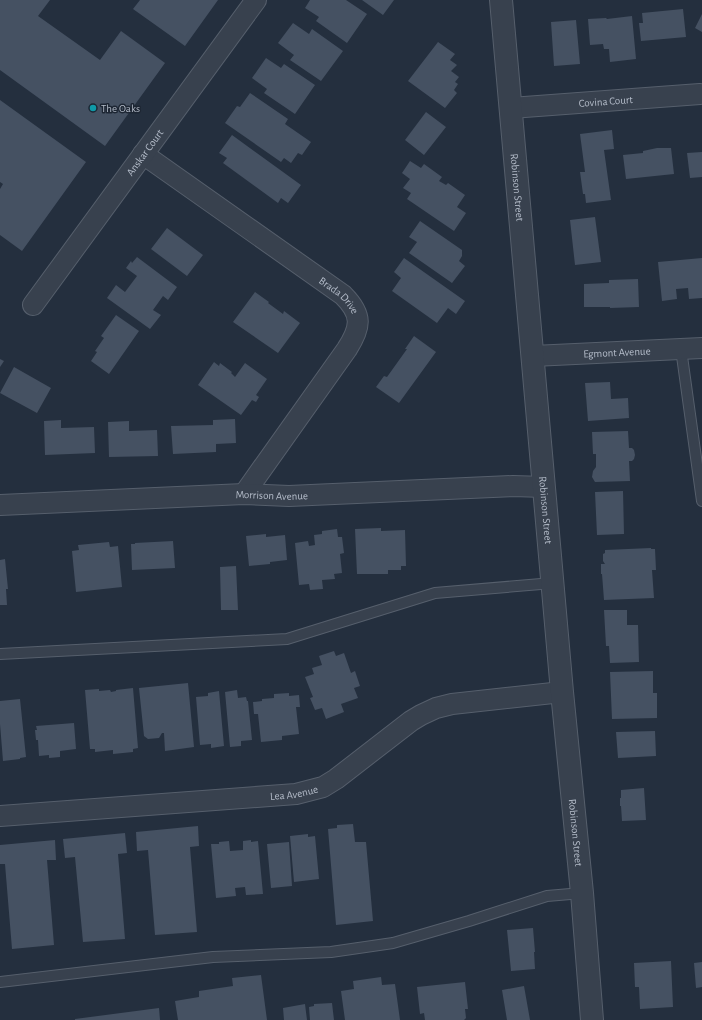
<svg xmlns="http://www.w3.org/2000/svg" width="702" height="1020" font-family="'Alegreya Sans',sans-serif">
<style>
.building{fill:#455162}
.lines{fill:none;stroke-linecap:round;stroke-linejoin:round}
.service-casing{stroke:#565f6c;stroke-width:12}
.minor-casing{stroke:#565f6c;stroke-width:22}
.tertiary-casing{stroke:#565f6c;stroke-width:24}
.service{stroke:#38414e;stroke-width:10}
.minor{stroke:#38414e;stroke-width:20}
.tertiary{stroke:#38414e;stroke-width:22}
.culture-dot{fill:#0f9aa8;stroke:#1d2633;stroke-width:1.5}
.labels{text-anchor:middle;stroke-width:3;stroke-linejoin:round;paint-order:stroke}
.street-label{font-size:11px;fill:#b4bcc9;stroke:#1d2633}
.poi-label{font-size:11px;fill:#b4bcc9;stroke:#1d2633;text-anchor:start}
</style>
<rect width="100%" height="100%" fill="#242f3e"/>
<path class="building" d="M 0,0 L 50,0 L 38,16 L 100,60 L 121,31 L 165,63 L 105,146 L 0,70 Z
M 140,0 L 218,0 L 185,46 L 133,9 Z
M 310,0 L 346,0 L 367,14 L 347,43 L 316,21 L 319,17 L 305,8 Z
M 362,0 L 394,0 L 383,15 Z
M 683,9 L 686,37 L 641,41 L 639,23 L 643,23 L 642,13 Z
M 702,14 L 702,32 L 695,28 Z
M 632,16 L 636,59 L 610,62 L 609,49 L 604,49 L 603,44 L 590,45 L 588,19 L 606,18 L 607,19 Z
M 576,20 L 580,64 L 554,66 L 551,22 Z
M 293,23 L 309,34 L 312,29 L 343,51 L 321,81 L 290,60 L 294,55 L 278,43 Z
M 438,42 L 455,54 L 450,60 L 457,65 L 451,71 L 459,77 L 455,82 L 458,84 L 454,90 L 457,93 L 445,108 L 408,81 Z
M 266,58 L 281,68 L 284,64 L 315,85 L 295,114 L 264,93 L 267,89 L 252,78 Z
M 250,93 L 288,119 L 285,124 L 311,142 L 302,155 L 298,153 L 291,163 L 284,158 L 281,162 L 225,123 L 237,106 L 240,107 Z
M 0,100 L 86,162 L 22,251 L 0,235 L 0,189 L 3,184 L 0,182 Z
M 426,112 L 446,127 L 424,155 L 405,140 Z
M 612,130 L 614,149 L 604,150 L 611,200 L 586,203 L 585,194 L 583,194 L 580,172 L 585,172 L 580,134 Z
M 232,135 L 301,185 L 288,203 L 281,198 L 278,203 L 223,163 L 227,158 L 219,153 Z
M 657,148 L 671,148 L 674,174 L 626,179 L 623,155 L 643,153 L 643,151 Z
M 702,152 L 702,177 L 690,178 L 687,153 Z
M 410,161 L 421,168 L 424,164 L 442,177 L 439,181 L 446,185 L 448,183 L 465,195 L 457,207 L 466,213 L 454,231 L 407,199 L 411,193 L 403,188 L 410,179 L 402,173 Z
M 595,217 L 601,262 L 575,265 L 570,220 Z
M 420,221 L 462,250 L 462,256 L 459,261 L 465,266 L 452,283 L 409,253 L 417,242 L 409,237 Z
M 167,228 L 203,255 L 187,276 L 151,249 Z
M 137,257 L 177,287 L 168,300 L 163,296 L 153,310 L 161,315 L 150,329 L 107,298 L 116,285 L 125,292 L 137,276 L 126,268 L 131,261 L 132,263 Z
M 404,258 L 465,301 L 456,314 L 448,308 L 437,323 L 392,291 L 401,278 L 394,272 Z
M 702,258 L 702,298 L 689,299 L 688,288 L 676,289 L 677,299 L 662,301 L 658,262 Z
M 638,279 L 639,307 L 610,308 L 610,307 L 584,307 L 584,284 L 609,283 L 609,280 Z
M 255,292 L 269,302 L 268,303 L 283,314 L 284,311 L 300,323 L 278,353 L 233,322 Z
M 116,315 L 139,331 L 109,374 L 91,361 L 97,352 L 95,351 L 104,338 L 101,336 Z
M 414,336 L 436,352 L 399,403 L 376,387 L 384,376 L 387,377 L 407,349 L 405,349 Z
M 0,359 L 4,361 L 0,367 Z
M 214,362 L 219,366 L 220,363 L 232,372 L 231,373 L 235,377 L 245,363 L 267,379 L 256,395 L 259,397 L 256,402 L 252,400 L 241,415 L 198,385 Z
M 14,367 L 51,388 L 37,413 L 0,393 Z
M 610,382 L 611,399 L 628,398 L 629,418 L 588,421 L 585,383 Z
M 235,419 L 236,443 L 216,444 L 216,452 L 173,454 L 171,426 L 213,425 L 213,420 Z
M 61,420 L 61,428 L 94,427 L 95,453 L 45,455 L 44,421 Z
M 129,421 L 129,431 L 157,430 L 158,456 L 109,457 L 108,422 Z
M 628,431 L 629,448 L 632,448 L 634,450 L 635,455 L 634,459 L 632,461 L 629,461 L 630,481 L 595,482 L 592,477 L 593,471 L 596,467 L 596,454 L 593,454 L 592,432 Z
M 623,491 L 624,534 L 597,535 L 595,492 Z
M 381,528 L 381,531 L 405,530 L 406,566 L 401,566 L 401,570 L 388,570 L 388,574 L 357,574 L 355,529 Z
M 337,529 L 338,537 L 342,537 L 344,553 L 340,554 L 342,573 L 334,574 L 335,579 L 322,580 L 323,589 L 310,590 L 309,584 L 299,585 L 295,543 L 308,541 L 309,546 L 315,545 L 314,535 L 322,534 L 322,531 Z
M 266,534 L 266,537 L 285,535 L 287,560 L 270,562 L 270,564 L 249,566 L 246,536 Z
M 173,541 L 175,568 L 132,570 L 131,544 L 135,544 L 135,543 Z
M 109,542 L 110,547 L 118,546 L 122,587 L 76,592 L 72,551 L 79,550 L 78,545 Z
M 651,548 L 651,549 L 655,549 L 656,570 L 652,570 L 654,598 L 604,600 L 602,574 L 601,574 L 601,564 L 605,564 L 603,561 L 603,554 L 605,553 L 605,550 Z
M 5,559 L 8,589 L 6,589 L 7,605 L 0,605 L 0,560 Z
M 236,566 L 238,610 L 221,610 L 220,567 Z
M 604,610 L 627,610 L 627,625 L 638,625 L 639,662 L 610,663 L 609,646 L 606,646 Z
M 334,651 L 336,656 L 344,653 L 351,673 L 355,671 L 360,686 L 354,688 L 358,698 L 341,704 L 344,712 L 326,719 L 322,708 L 315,710 L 310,698 L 313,697 L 305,677 L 314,674 L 312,668 L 322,665 L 319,656 Z
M 653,671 L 653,693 L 657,693 L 657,718 L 612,719 L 610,672 Z
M 188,683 L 194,747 L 165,751 L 164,733 L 162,733 L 159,738 L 148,739 L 144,736 L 139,688 Z
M 133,688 L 138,748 L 133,749 L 133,752 L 113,754 L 113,750 L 95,752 L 95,749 L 90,749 L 85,690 L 99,689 L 99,691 L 110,690 L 111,692 L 116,691 L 116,690 Z
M 237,690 L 238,698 L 246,697 L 247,701 L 248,701 L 252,740 L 241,741 L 241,746 L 230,747 L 225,692 Z
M 219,691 L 224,746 L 211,748 L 211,744 L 200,745 L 196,697 L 208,696 L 208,693 Z
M 289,693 L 289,696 L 299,695 L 300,707 L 296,707 L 299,734 L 282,736 L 282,740 L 261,742 L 258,714 L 254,714 L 253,702 L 262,701 L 262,699 L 274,698 L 274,694 Z
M 20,699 L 26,757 L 20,758 L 20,759 L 3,761 L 0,724 L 0,701 Z
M 74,723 L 76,749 L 60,751 L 60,757 L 49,758 L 49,755 L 39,756 L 38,740 L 36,740 L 35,730 L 37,730 L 36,726 Z
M 655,731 L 656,756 L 618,758 L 616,732 Z
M 644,788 L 646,820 L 622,821 L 621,806 L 620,806 L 620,798 L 621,798 L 621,790 Z
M 353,824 L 355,842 L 366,842 L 373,921 L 336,925 L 328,829 L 337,828 L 337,825 Z
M 198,826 L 199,846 L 190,847 L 197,932 L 155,935 L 148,850 L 137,851 L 136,832 Z
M 125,833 L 127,853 L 118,854 L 125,939 L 83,942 L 75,857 L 65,858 L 63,839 Z
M 308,834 L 308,837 L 315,836 L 319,879 L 294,882 L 290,836 Z
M 55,840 L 56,860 L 47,860 L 54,945 L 12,949 L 5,864 L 0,864 L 0,845 Z
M 251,840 L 251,842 L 258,841 L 263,894 L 246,895 L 245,887 L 235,888 L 236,896 L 216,898 L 211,844 L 219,844 L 219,842 L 229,841 L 230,851 L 243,850 L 243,841 Z
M 289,842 L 292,886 L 271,888 L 267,844 Z
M 533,928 L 535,952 L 534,952 L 535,969 L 511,971 L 507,930 Z
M 671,961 L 673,1007 L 640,1009 L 639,987 L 635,987 L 634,963 Z
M 702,962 L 702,987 L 696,988 L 694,963 Z
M 261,975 L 267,1020 L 178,1020 L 175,1001 L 199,997 L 199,991 L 233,986 L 232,978 Z
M 381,977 L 382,985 L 395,984 L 400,1020 L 345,1020 L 341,991 L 354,989 L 353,981 Z
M 465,982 L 468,1009 L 465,1009 L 466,1018 L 464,1020 L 425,1020 L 424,1013 L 420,1014 L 417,987 Z
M 524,986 L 530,1020 L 507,1020 L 502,990 Z
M 332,1003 L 334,1020 L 310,1020 L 309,1007 L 314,1006 L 314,1004 Z
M 305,1004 L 307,1020 L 284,1020 L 283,1008 Z
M 159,1008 L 160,1020 L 75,1020 L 75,1019 Z"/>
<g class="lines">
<g class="service-casing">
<path id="service" d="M 681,349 L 702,501
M 0,654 L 287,639 L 435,593 L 553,583
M 0,982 L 213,957 L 331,952 L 393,943 L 469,921 L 547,896 L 582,893"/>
</g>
<g class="minor-casing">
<g id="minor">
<path id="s1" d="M 511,108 L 700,94"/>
<path id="s2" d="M 143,154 L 343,295 C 363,315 361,327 347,349 L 244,494"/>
<path id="s3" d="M 33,305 L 256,0"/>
<path id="s4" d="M 533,356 L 702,348"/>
<path id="s5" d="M 0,505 L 244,494 L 289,496 L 513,486 L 544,487"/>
<path id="s6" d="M 0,816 L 296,794 L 323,787 L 336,779 L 411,721 L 421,715 L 436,708 L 452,704 L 562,692"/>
</g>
</g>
<g class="tertiary-casing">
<g id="tertiary">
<path id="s7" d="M 501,0 L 562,692 L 582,893 L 592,1020"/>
</g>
</g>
<use href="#service" class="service"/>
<use href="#minor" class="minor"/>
<use href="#tertiary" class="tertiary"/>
</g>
<circle class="culture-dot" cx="93" cy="108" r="4"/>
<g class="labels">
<g class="street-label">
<text dy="4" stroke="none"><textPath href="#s1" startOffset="95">Covina Court</textPath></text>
<text dy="4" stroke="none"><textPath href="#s3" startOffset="189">Anskar Court</textPath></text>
<text dy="4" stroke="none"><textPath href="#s7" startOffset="188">Robinson Street</textPath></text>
<text dy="4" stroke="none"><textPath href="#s2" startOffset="242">Brada Drive</textPath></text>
<text dy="4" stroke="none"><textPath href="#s4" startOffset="84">Egmont Avenue</textPath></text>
<text dy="4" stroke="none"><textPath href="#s5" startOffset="272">Morrison Avenue</textPath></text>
<text dy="4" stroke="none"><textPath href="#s7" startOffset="512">Robinson Street</textPath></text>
<text dy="4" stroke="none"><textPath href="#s6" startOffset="295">Lea Avenue</textPath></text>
<text dy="4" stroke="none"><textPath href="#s7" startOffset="836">Robinson Street</textPath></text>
</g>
<g class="poi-label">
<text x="101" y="112">The Oaks</text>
</g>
</g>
</svg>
